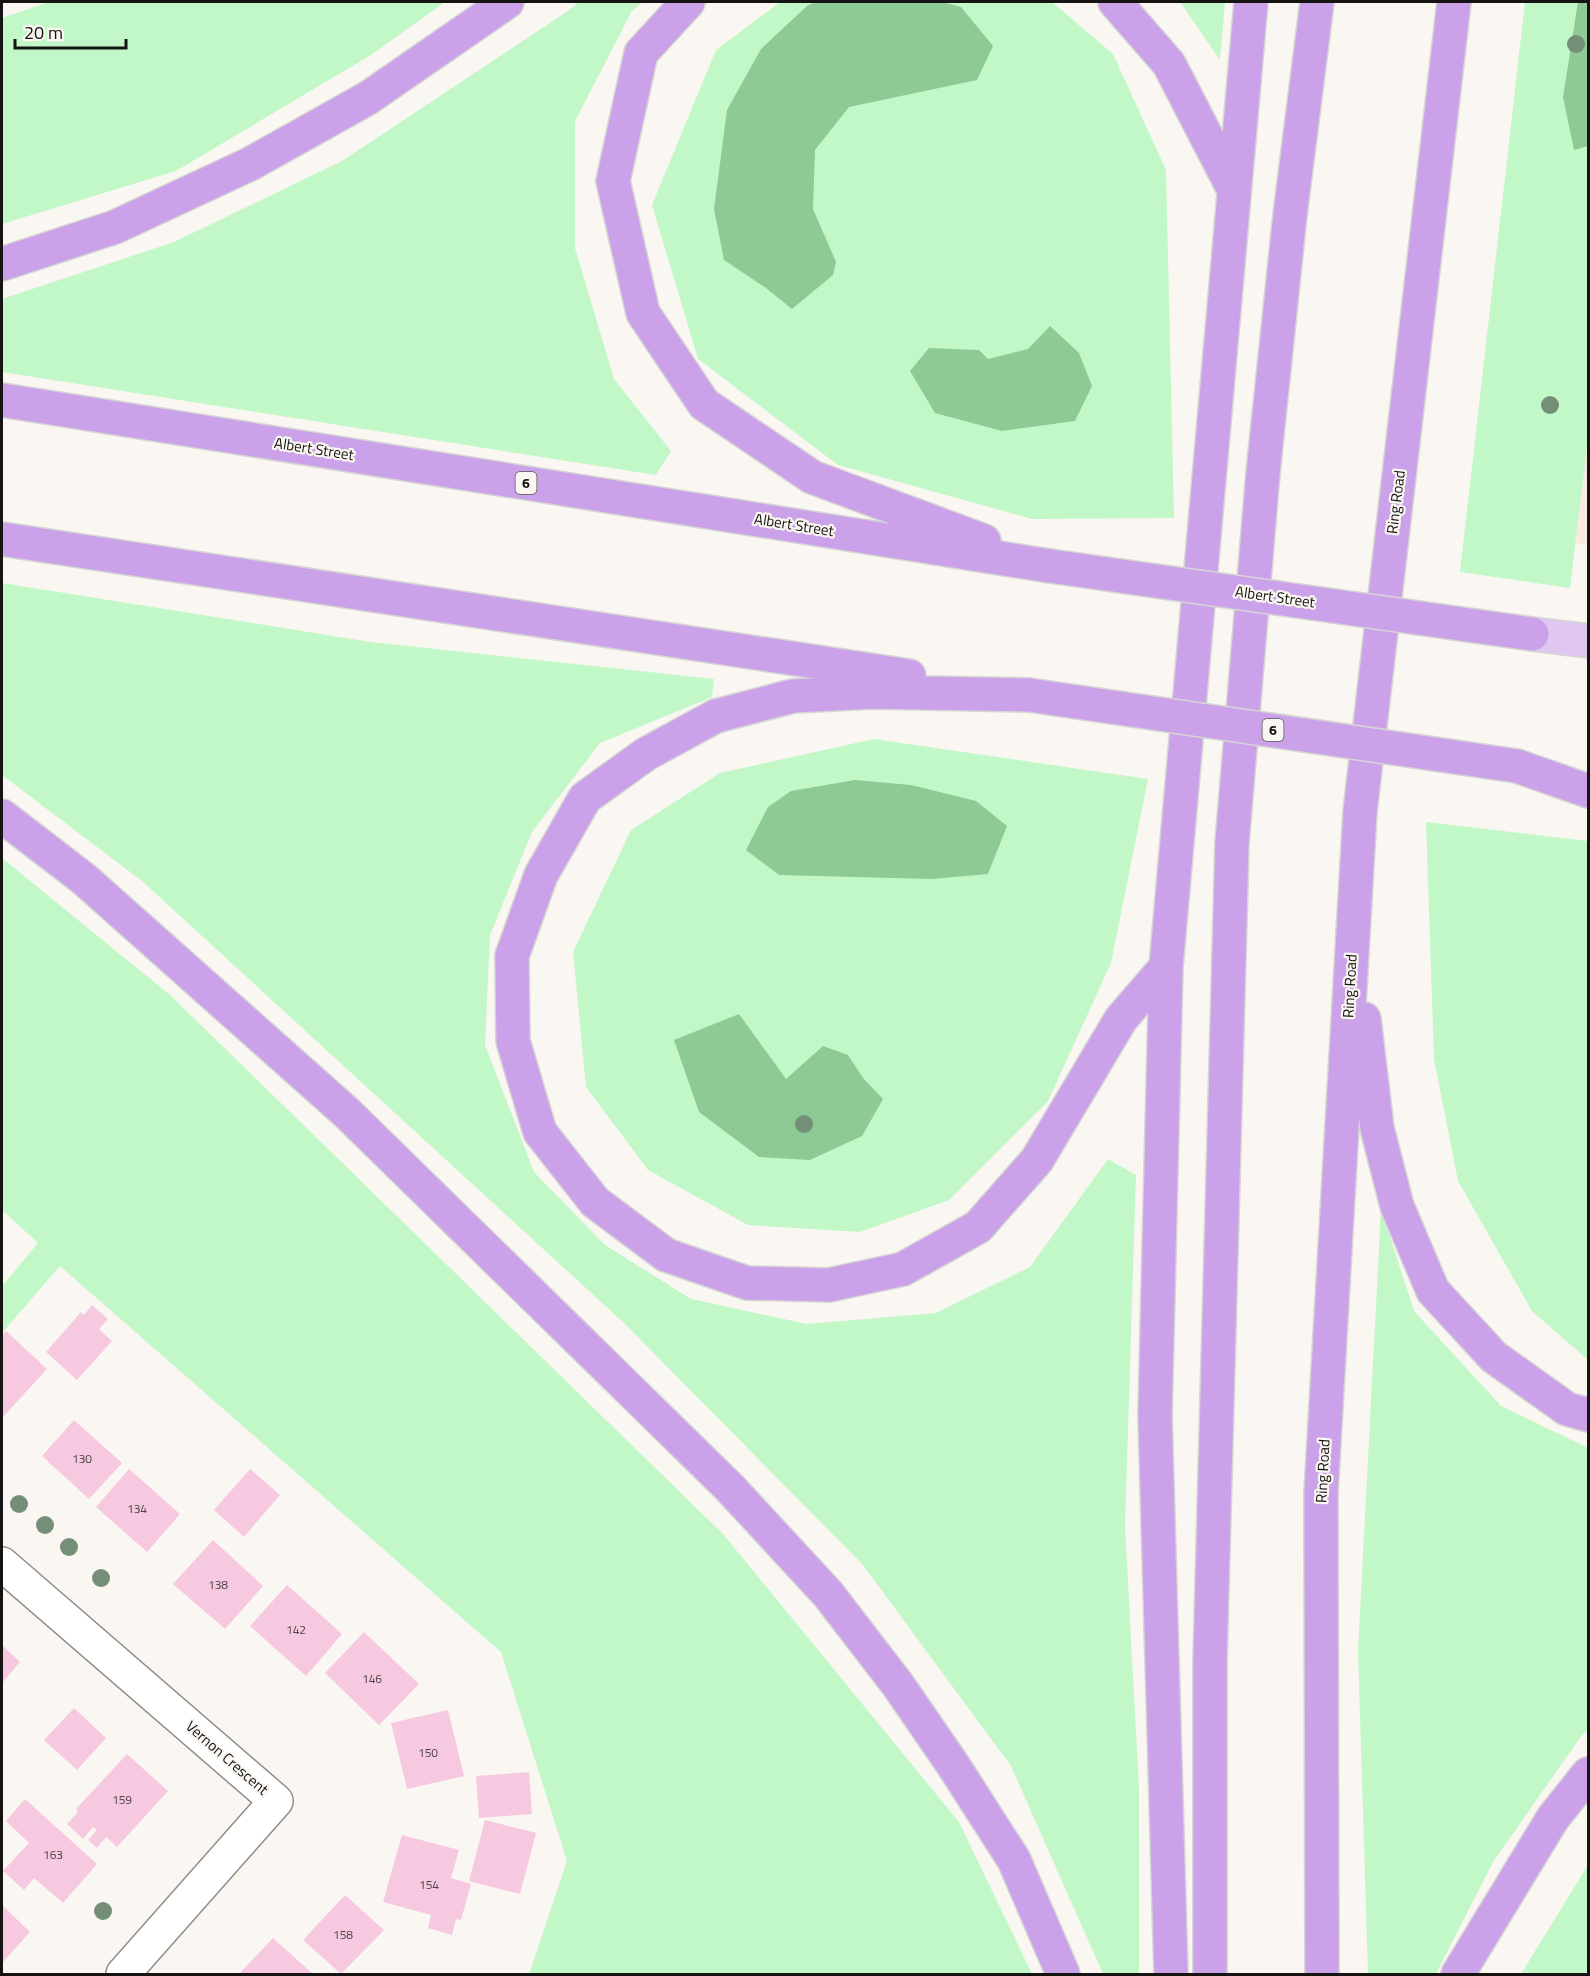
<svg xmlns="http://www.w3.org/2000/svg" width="1590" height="1976" font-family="'Titillium Web',sans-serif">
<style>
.commercial{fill:#fce7e1}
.green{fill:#c2f8c8}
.forest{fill:#8dca95}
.building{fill:#f6c9e1}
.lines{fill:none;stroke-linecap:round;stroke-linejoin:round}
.minor-casing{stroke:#908c88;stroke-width:36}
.primary-casing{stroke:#d5d5d4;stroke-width:36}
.motorway-casing{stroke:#d5d5d4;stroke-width:36}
.minor{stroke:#fff;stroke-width:33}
.primary{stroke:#e0c7f2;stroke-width:33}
.motorway{stroke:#cba1ea;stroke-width:33}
.motorway-bridge-casing{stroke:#d5d5d4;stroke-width:36;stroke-linecap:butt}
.motorway-bridge{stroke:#cba1ea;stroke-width:33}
.tree{fill:#758e78}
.labels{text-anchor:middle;stroke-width:4.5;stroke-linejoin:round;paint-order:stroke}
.number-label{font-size:12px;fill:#4d4146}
.shield{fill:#faf6f1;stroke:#5a5855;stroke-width:1.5}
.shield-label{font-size:14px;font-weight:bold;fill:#151412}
.street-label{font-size:15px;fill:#151412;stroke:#faf6f1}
</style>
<rect width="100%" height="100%" fill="#faf6f1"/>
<path class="commercial" d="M 1588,440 L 1588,545 L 1576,543 Z"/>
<path class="green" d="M 49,2 L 445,2 L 371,55 L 176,171 L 2,224 L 2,18 Z
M 579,2 L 643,2 L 632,11 L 575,121 L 575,248 L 614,379 L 671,451 L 656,475 L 2,372 L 2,299 L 174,242 L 342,161 L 565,13 Z
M 780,2 L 1052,2 L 1113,54 L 1166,170 L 1174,518 L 1032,519 L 838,465 L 698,359 L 652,205 L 716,50 Z
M 1180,2 L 1225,2 L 1220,60 Z
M 1525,2 L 1588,2 L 1588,440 L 1570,588 L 1460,572 Z
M 2,583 L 371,642 L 714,679 L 712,697 L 600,743 L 532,832 L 490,935 L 485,1045 L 534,1172 L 605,1245 L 691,1299 L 807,1324 L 936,1313 L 1030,1267 L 1108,1159 L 1136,1175 L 1125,1527 L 1139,1787 L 1139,1974 L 1103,1974 L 1011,1766 L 863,1565 L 624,1323 L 142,881 L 2,775 Z
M 874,739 L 1148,779 L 1111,963 L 1048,1101 L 949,1200 L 860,1232 L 748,1225 L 648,1170 L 586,1087 L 573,952 L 631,830 L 720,773 Z
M 1426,822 L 1588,841 L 1588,1360 L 1532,1311 L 1458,1181 L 1434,1059 Z
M 2,858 L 170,995 L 723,1534 L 959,1822 L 1032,1974 L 529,1974 L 567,1861 L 501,1652 L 60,1266 L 2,1333 L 2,1286 L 38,1243 L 2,1210 Z
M 1381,1209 L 1414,1311 L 1501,1406 L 1588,1448 L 1588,1730 L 1582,1735 L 1493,1862 L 1436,1974 L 1368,1974 L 1358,1651 Z
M 1588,1865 L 1588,1974 L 1521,1974 Z"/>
<path class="forest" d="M 816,2 L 942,2 L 961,7 L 993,46 L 977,80 L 849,107 L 815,150 L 813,209 L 836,262 L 833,275 L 792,309 L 766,288 L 724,260 L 714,209 L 727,110 L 761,49 L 808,5 Z
M 1578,2 L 1588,2 L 1588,146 L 1574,150 L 1563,97 Z
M 1050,326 L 1079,353 L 1092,386 L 1075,421 L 1002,431 L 935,413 L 910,371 L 929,348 L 979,350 L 988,359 L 1028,349 Z
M 855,780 L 911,785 L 976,801 L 1007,826 L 988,874 L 932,879 L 779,875 L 746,850 L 768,807 L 791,791 Z
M 739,1014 L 786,1079 L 823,1046 L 848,1055 L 863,1078 L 883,1099 L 862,1136 L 810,1160 L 759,1157 L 699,1112 L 674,1040 Z"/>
<path class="building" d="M 92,1305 L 108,1319 L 99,1329 L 112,1341 L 77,1380 L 46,1352 L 81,1312 L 84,1315 Z
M 6,1331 L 47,1369 L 2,1418 L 2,1336 Z
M 74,1420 L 122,1463 L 89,1499 L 42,1456 Z
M 129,1469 L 180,1514 L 147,1552 L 96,1507 Z
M 250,1469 L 280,1495 L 244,1537 L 214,1510 Z
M 213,1540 L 263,1586 L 225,1629 L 173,1584 Z
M 287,1585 L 342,1634 L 306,1676 L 250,1626 Z
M 364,1632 L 419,1684 L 379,1725 L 325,1673 Z
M 2,1645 L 20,1662 L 2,1683 Z
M 74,1708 L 106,1738 L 77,1770 L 44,1740 Z
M 448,1710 L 464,1776 L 407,1789 L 391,1723 Z
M 127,1754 L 168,1791 L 117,1847 L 106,1837 L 97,1848 L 88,1840 L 97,1830 L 93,1827 L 83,1839 L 67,1824 L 78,1812 L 76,1809 Z
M 529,1772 L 532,1814 L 479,1818 L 476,1776 Z
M 25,1799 L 97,1864 L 63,1903 L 34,1878 L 24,1890 L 3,1871 L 29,1843 L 6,1821 Z
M 485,1820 L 536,1833 L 520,1894 L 469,1881 Z
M 402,1835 L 459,1850 L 451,1878 L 471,1884 L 461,1920 L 456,1919 L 452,1935 L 428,1928 L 431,1915 L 383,1902 Z
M 345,1895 L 384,1930 L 341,1974 L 303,1940 Z
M 2,1905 L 30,1932 L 2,1963 Z
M 273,1938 L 313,1974 L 239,1974 Z"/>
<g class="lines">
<g class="minor-casing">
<path id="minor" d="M 2,1564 L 276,1801 L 123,1974"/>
</g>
<g class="primary-casing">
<path id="primary" d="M 1532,634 L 1588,641"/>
</g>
<g class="motorway-casing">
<path id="motorway" d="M 688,2 L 641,53 L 613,181 L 643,313 L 704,404 L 812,477 L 984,541
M 1115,2 L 1169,64 L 1234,190
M 2,264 L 115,227 L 250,164 L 368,98 L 507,2
M 2,400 L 1050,566
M 2,539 L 909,676
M 1029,695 L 872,692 L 793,696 L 716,716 L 646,754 L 585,798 L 541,875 L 512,956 L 513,1041 L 540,1132 L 595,1202 L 666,1255 L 747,1283 L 829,1285 L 903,1269 L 978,1227 L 1037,1160 L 1121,1019 L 1166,967
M 1517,766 L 1588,791
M 2,816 L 84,879 L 347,1113 L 730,1488 L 828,1594 L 898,1685 L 953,1765 L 1014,1860 L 1063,1974
M 1364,1019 L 1377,1128 L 1397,1206 L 1433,1291 L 1494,1357 L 1567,1409 L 1588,1415
M 1171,1974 L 1155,1415 L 1166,967 L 1251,2
M 1210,1974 L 1210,1661 L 1232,843 L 1263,473 L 1290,215 L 1317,2
M 1322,1974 L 1321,1493 L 1360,812 L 1454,2
M 1458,1974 L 1553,1818 L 1588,1774"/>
</g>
<use href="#minor" class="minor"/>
<use href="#primary" class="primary"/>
<use href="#motorway" class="motorway"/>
<g class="motorway-bridge-casing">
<path id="motorway-bridge" d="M 1050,566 L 1532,634
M 1029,695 L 1517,766"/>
</g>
<use href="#motorway-bridge" class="motorway-bridge"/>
</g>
<g class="tree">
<circle cx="1576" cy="44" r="9"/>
<circle cx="1550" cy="405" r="9"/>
<circle cx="804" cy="1124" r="9"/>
<circle cx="19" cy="1504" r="9"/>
<circle cx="45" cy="1525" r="9"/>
<circle cx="69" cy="1547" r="9"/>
<circle cx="101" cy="1578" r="9"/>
<circle cx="103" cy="1911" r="9"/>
</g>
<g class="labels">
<g class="number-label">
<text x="82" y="1463">130</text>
<text x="137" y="1513">134</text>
<text x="218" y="1589">138</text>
<text x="296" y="1634">142</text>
<text x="372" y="1683">146</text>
<text x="428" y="1757">150</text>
<text x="122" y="1804">159</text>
<text x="53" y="1859">163</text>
<text x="429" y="1889">154</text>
<text x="343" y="1939">158</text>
</g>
<g class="shield">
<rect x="515.5" y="472" width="21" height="22" rx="4.5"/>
<rect x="1262.5" y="719" width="21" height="22" rx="4.5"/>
</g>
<g class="shield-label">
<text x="526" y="488">6</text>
<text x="1273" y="735">6</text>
</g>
<g class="street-label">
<text transform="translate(314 449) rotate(9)" y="5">Albert Street</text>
<text transform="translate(1396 502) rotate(-83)" y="5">Ring Road</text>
<text transform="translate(794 525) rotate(9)" y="5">Albert Street</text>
<text transform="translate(1275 597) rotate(8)" y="5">Albert Street</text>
<text transform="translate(1350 986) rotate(-87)" y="5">Ring Road</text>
<text transform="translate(1323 1471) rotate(-87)" y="5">Ring Road</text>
<text transform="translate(227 1758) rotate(41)" y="5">Vernon Crescent</text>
</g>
</g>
<rect width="1590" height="1976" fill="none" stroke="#151412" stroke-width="6"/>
<path d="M15 39v9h111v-9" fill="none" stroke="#151412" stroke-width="3"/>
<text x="24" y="39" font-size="18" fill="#151412" stroke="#faf6f1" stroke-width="4.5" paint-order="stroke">20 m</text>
</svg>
